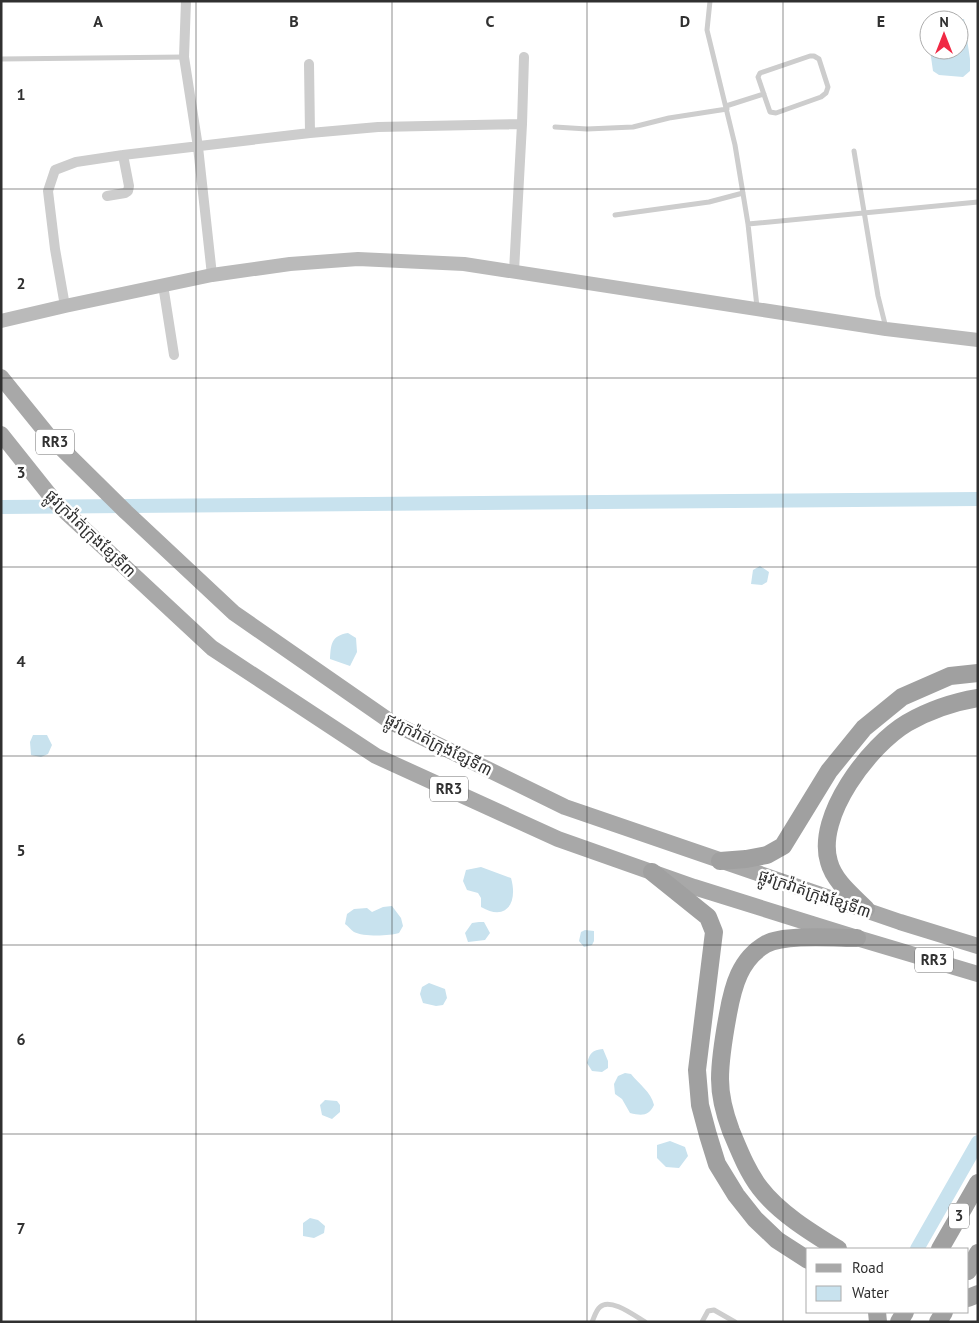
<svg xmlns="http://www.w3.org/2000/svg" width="979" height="1323" font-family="'PT Sans','Noto Sans Khmer',sans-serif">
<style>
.water{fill:#c8e2ee}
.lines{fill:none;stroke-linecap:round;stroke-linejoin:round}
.canal{stroke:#c8e2ee;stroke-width:14}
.service{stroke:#cdcdcd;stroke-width:5}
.minor{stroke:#cdcdcd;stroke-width:10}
.secondary{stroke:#bababa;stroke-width:14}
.primary{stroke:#a8a8a8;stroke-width:16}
.trunk{stroke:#a0a0a0;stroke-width:18}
.grid{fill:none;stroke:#303030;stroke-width:1;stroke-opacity:0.55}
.labels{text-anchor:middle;stroke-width:5;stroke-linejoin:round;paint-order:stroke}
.shield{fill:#fff;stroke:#6e6e6e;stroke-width:1}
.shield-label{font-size:15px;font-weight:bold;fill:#303030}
.street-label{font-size:16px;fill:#303030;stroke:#fff}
.grid-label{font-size:16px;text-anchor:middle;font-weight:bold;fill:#303030;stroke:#fff;stroke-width:5;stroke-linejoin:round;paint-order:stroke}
</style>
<rect width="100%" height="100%" fill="#fff"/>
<path class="water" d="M 964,19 L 970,59 L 970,71 L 963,77 L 939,75 L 933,71 L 930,50 L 959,50 L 959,20 L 957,20 Z
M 760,566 L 769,572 L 767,582 L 762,585 L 751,584 L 753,570 Z
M 348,633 L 356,638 L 357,652 L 350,666 L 330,659 C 331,644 331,636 348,633 Z
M 33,735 L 47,735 L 52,745 L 48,754 L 41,757 L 31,755 L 30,742 Z
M 481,867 L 511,878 C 518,902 507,922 481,907 L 481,898 L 478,893 L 467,890 L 463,881 L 466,870 Z
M 392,906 L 401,918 L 403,926 L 399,933 C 390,936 363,937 354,932 C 351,930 348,926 345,924 L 347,914 L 354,909 L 367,908 L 372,912 L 383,907 Z
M 479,922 L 484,922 L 490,933 L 485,940 L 468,942 L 465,933 L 472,923 Z
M 585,930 L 594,931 L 594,941 L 592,945 L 584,947 L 579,941 L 581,932 Z
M 429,983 L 445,989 L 447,998 L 443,1005 L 436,1006 L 423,1003 L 420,994 L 422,987 Z
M 603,1049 L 608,1061 L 608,1068 L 602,1072 L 592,1071 L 587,1063 C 590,1053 592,1050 603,1049 Z
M 625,1073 L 631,1074 C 639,1084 651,1092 654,1105 C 649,1116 642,1116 630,1113 L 622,1099 L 615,1094 L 614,1084 L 618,1076 Z
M 325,1100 L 337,1101 L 340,1105 L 340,1112 L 332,1119 L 322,1115 L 320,1105 Z
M 670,1141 L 685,1147 L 688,1156 L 679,1168 L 666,1167 L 657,1158 L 657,1145 Z
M 310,1218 L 318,1220 L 325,1226 L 324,1233 L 314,1238 L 303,1236 L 303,1223 Z"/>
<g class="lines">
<path class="canal" d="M 1,507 L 978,499
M 917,1249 L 978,1142"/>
<path class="service" d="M 710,1 L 707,30 L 735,145 L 748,224 L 757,307
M 810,56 L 814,56 L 819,59 L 828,87 L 826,93 L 821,97 L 776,113 L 770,112 L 758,77 L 760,73 Z
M 1,59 L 184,57
M 726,106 L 764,94
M 555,127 L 587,129 L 633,127 L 669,118 L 727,109
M 854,151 L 878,296 L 886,328
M 615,215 L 709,202 L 743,193
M 748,224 L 978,202
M 592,1322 C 594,1318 596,1310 600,1307 C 610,1297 635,1316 645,1322
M 702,1322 L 708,1311 L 714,1310 L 735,1322"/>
<path class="minor" d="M 186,1 L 184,57 L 198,147 L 212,275
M 309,64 L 310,133
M 107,196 L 125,193 L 128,191 L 129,186 L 123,155
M 514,271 L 522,124 L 524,57
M 163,285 L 174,355
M 65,306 L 55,249 L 48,191 L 55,170 L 76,162 L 123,155 L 310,133 L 378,127 L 522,124"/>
<path class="secondary" d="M 1,321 L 65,306 L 212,275 L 290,264 L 358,259 L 464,264 L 886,329 L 978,340"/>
<path class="primary" d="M 1,377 L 48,435 L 126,512 L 234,613 L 391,722 L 565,807 L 900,922 L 978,946
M 1,434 L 56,503 L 212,648 L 376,756 L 558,839 L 694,887 L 857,938 L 978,974"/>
<path class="trunk" d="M 720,861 L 746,859 L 767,855 L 783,846 L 829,771 L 864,728 L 902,697 L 950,676 L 978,673
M 652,872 L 708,917 L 714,932 L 697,1070 L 700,1105 L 708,1135 L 717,1164 L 736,1195 L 755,1219 L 777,1240 L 808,1260
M 866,909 C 852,895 834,881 829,862 C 815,816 870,745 907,723 C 928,711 954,702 978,698
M 838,1249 C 812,1233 779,1213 760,1188 C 747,1171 739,1150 731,1131 C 725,1115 720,1095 720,1079 C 720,1057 724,1036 728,1014 C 733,986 740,959 766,944 C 785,934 835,938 857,938
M 940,1249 L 978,1183
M 968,1271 L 978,1253
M 968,1298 L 978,1294
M 877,1312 L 878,1322
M 899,1322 L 905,1312
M 938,1322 L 944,1312"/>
</g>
<path class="grid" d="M 196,1 L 196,1322M 392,1 L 392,1322M 587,1 L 587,1322M 783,1 L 783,1322M 1,189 L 978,189M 1,378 L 978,378M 1,567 L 978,567M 1,756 L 978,756M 1,945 L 978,945M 1,1134 L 978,1134"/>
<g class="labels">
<g class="shield">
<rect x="36" y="429.5" width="38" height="25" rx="4"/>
<rect x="430" y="776.5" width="38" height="25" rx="4"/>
<rect x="915" y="947.5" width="38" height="25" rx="4"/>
<rect x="949" y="1203.5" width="20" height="25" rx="4"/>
</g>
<g class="shield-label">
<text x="55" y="447">RR3</text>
<text x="449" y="794">RR3</text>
<text x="934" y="965">RR3</text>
<text x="959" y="1221">3</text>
</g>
<g class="street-label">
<text transform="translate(91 533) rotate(44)" y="6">ផ្លូវក្រវ៉ាត់ក្រុងខ្សែទី៣</text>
<text transform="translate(439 744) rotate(27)" y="6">ផ្លូវក្រវ៉ាត់ក្រុងខ្សែទី៣</text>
<text transform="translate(815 893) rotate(19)" y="6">ផ្លូវក្រវ៉ាត់ក្រុងខ្សែទី៣</text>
</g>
</g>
<g class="grid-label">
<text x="98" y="27">A</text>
<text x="294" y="27">B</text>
<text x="490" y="27">C</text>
<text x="685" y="27">D</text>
<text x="881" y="27">E</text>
<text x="21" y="100">1</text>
<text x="21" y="289">2</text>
<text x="21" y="478">3</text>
<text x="21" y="667">4</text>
<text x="21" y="856">5</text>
<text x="21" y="1045">6</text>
<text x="21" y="1234">7</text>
</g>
<rect width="979" height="1323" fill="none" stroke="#303030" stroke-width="5"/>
<rect x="806" y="1248" width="162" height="65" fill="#ffffff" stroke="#acacac"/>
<rect x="816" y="1264" width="25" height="8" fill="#a8a8a8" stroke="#acacac"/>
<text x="852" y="1273" font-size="15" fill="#303030">Road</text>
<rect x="816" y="1286" width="25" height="15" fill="#c8e2ee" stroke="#acacac"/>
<text x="852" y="1298" font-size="15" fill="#303030">Water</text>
<g transform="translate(944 35)"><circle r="24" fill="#ffffff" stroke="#acacac"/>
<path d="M0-4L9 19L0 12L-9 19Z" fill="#f02944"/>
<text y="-8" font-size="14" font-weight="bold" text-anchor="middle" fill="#303030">N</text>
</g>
</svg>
